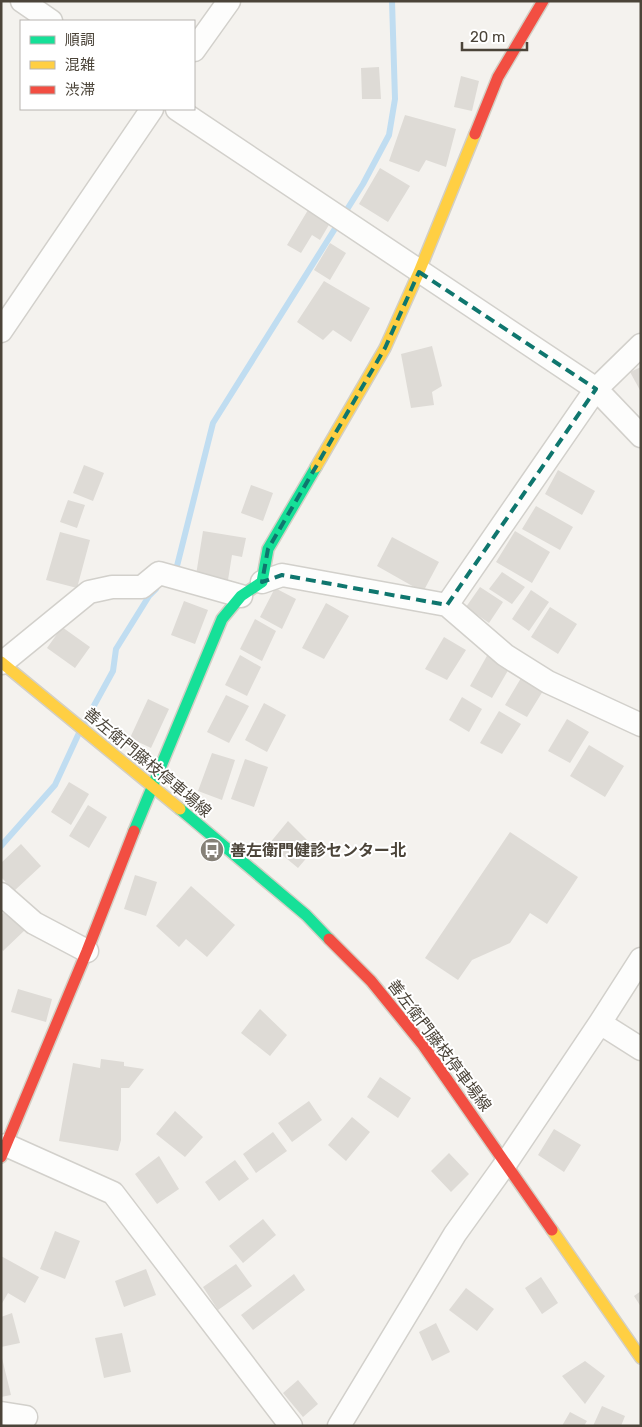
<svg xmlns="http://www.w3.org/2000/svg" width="642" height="1427" font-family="Rubik,'Noto Sans JP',sans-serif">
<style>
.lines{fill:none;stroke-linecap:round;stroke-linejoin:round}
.stream{stroke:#c0ddf1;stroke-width:6}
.building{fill:#dedbd6}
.street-casing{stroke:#d2d0cb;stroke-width:25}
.fast-casing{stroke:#d3cfc5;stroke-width:14}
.slow-casing{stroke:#d3cfc5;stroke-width:14}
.jam-casing{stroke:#d3cfc5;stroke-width:14}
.street{stroke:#fdfdfc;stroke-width:22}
.fast{stroke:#16e098;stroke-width:11}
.slow{stroke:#ffcf43;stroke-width:11}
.jam{stroke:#f24e42;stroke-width:11}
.marked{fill:none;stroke:#0f766e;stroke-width:4;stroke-dasharray:10 6;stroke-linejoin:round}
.labels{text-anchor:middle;stroke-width:4;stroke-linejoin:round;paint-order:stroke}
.street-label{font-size:16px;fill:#4b4439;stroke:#fff}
.poi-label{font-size:16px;font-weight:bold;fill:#4b4439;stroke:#fff;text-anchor:start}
</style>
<rect width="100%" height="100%" fill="#f4f2ee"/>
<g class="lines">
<path class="stream" d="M 171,572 L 177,566 L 213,423 L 363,184 L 389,135 L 395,99 L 392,1
M 85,722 L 113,671 L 116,649 L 149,596 L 156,589
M 1,846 L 55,785 L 79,733"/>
</g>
<path class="building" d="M 379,67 L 381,99 L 362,99 L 361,68 Z
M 461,76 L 479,81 L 472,111 L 454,107 Z
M 405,115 L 456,129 L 446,167 L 426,160 L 419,172 L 389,161 Z
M 380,168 L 410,186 L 388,222 L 359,204 Z
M 308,210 L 330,223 L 320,240 L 312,235 L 301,253 L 287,245 Z
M 330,243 L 346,253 L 330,280 L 314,270 Z
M 324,281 L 370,308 L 351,342 L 333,330 L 323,340 L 297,322 Z
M 432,346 L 442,386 L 432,392 L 434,405 L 411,408 L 401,354 Z
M 641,367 L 641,392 L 630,372 Z
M 84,465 L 104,473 L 93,501 L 73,493 Z
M 558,470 L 595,491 L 582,515 L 545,494 Z
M 251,485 L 273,493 L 263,521 L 241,513 Z
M 68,500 L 85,505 L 77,528 L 60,522 Z
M 536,506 L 573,527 L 560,550 L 522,529 Z
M 203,531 L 246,538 L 242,557 L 232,555 L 228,580 L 196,575 Z
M 515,531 L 550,552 L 532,583 L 496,562 Z
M 60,532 L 90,540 L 77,588 L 46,580 Z
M 392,537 L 439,562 L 423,592 L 377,566 Z
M 502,572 L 525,587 L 512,604 L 489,589 Z
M 480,587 L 503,602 L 489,623 L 466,607 Z
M 275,588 L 296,599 L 282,629 L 260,617 Z
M 531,590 L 549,602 L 529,631 L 512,619 Z
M 184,601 L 208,610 L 195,644 L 171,635 Z
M 326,603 L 349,616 L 324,659 L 302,648 Z
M 550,607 L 577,624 L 558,654 L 531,637 Z
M 255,619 L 276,631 L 262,661 L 240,649 Z
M 62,627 L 90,647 L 75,668 L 47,648 Z
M 444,637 L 466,650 L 447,680 L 425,669 Z
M 488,654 L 510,667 L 492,698 L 470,686 Z
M 240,655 L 261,667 L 247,696 L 225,685 Z
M 524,673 L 546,686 L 527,717 L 505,705 Z
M 226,695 L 249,706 L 229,743 L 207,732 Z
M 462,697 L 482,709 L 469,732 L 449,720 Z
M 148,699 L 169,709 L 151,748 L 130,738 Z
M 264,703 L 286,715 L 267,752 L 245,740 Z
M 499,711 L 521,724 L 502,754 L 480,743 Z
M 567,719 L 589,732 L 570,763 L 548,751 Z
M 589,745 L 624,766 L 605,797 L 570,776 Z
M 212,753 L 235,760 L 222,800 L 198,791 Z
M 245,759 L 268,767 L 254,807 L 231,799 Z
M 69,782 L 89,794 L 71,825 L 51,812 Z
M 88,805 L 107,817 L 89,848 L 69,836 Z
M 288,821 L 315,848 L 298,868 L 269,844 Z
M 510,832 L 578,877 L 547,924 L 530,913 L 510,943 L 472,960 L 458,980 L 425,958 Z
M 21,844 L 41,866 L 14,891 L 1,877 L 1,863 Z
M 135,875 L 157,882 L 146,916 L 124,909 Z
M 191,886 L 235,925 L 207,957 L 186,939 L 179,947 L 156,926 Z
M 7,909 L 26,929 L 3,951 L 1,948 L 1,915 Z
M 18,989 L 52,999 L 46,1022 L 11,1012 Z
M 260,1009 L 287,1035 L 270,1056 L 241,1033 Z
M 101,1059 L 124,1062 L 124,1066 L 144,1069 L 129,1088 L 121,1088 L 121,1140 L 118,1151 L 59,1141 L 73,1063 L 100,1068 Z
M 380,1077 L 411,1098 L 398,1118 L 367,1097 Z
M 309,1101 L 322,1120 L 292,1142 L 278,1123 Z
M 175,1111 L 203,1137 L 185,1157 L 156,1134 Z
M 352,1117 L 370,1132 L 346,1161 L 328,1145 Z
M 554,1129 L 581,1145 L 564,1172 L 538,1155 Z
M 273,1132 L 287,1151 L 256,1173 L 243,1154 Z
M 449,1153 L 469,1174 L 451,1192 L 431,1171 Z
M 159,1156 L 179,1189 L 157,1204 L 135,1174 Z
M 235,1160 L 249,1179 L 219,1201 L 205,1182 Z
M 263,1219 L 276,1235 L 243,1263 L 229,1246 Z
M 55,1231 L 80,1241 L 65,1279 L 40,1269 Z
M 1,1256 L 39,1277 L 25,1303 L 8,1293 L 1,1305 Z
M 236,1264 L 252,1286 L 218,1310 L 203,1287 Z
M 146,1269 L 156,1295 L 124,1307 L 115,1281 Z
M 294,1274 L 305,1290 L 253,1330 L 241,1315 Z
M 541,1277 L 558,1303 L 542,1314 L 525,1288 Z
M 466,1288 L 494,1309 L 477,1331 L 449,1310 Z
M 641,1291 L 641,1307 L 634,1296 Z
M 12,1313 L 20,1343 L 1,1347 L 1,1317 Z
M 436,1323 L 450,1352 L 432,1361 L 419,1332 Z
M 122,1333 L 131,1372 L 104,1378 L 95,1338 Z
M 1,1354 L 11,1395 L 1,1397 Z
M 585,1361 L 605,1376 L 585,1404 L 562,1376 Z
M 298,1380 L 318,1404 L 303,1417 L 283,1393 Z
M 602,1406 L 625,1416 L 621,1426 L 593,1426 Z
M 570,1412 L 587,1421 L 584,1426 L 562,1426 Z"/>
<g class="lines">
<g class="street-casing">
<path id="street" d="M 22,1 L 51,21
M 194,50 L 229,1
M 177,109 L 596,389 L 641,436
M 1,331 L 152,109
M 262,582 L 282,575 L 447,605 L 505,655 L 548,682 L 641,725
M 447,605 L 596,389 L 641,345
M 2,663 L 89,592 L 112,587 L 142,587 L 159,573 L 241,596
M 1,894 L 34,923 L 87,951
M 600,1023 L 641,1049
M 6,1145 L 113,1193 L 291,1426
M 1,1413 L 26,1417
M 339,1426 L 455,1234 L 506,1163 L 600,1023 L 641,959"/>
</g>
<g class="fast-casing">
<path id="fast" d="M 180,809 L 306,915 L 329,939
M 134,831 L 222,619 L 241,596 L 262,582 L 268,549 L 316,467"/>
</g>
<g class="slow-casing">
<path id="slow" d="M 316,467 L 385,348 L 419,272 L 475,134
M 1,662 L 180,809
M 552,1230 L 641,1358"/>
</g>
<g class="jam-casing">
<path id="jam" d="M 475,134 L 498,77 L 543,1
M 329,939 L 371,981 L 423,1045 L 552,1230
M 1,1157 L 87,951 L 134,831"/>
</g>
<use href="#street" class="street"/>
<use href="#fast" class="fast"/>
<use href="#slow" class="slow"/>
<use href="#jam" class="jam"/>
</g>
<path class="marked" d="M 419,272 L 596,389 L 447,605 L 282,575 L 262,582 L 268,549 L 385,348 Z"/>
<defs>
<g id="bus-disc" transform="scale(1.25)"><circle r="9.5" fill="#868178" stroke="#fff"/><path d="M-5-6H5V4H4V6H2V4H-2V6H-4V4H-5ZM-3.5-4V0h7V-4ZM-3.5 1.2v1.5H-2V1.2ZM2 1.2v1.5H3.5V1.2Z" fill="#fff"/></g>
</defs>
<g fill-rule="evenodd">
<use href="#bus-disc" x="212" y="850"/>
</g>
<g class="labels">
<g class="street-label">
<text transform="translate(148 762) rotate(40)" y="6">善左衛門藤枝停車場線</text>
<text transform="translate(440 1045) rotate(53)" y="6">善左衛門藤枝停車場線</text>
</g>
<g class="poi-label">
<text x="230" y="856">善左衛門健診センター北</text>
</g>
</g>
<rect width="642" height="1427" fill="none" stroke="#4b4439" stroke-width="5"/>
<rect x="20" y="20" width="175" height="90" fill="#ffffff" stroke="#b7b4b0"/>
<rect x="30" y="36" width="25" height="8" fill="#16e098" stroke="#b7b4b0"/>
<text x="65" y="45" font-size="15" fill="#4b4439">順調</text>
<rect x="30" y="61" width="25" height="8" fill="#ffcf43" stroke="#b7b4b0"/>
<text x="65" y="70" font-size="15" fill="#4b4439">混雑</text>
<rect x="30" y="86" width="25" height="8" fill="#f24e42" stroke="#b7b4b0"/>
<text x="65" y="95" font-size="15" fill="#4b4439">渋滞</text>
<path d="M462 42v8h65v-8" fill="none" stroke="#4b4439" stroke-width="2.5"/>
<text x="470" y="42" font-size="15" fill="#4b4439" stroke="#ffffff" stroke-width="4" paint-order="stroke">20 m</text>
</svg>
